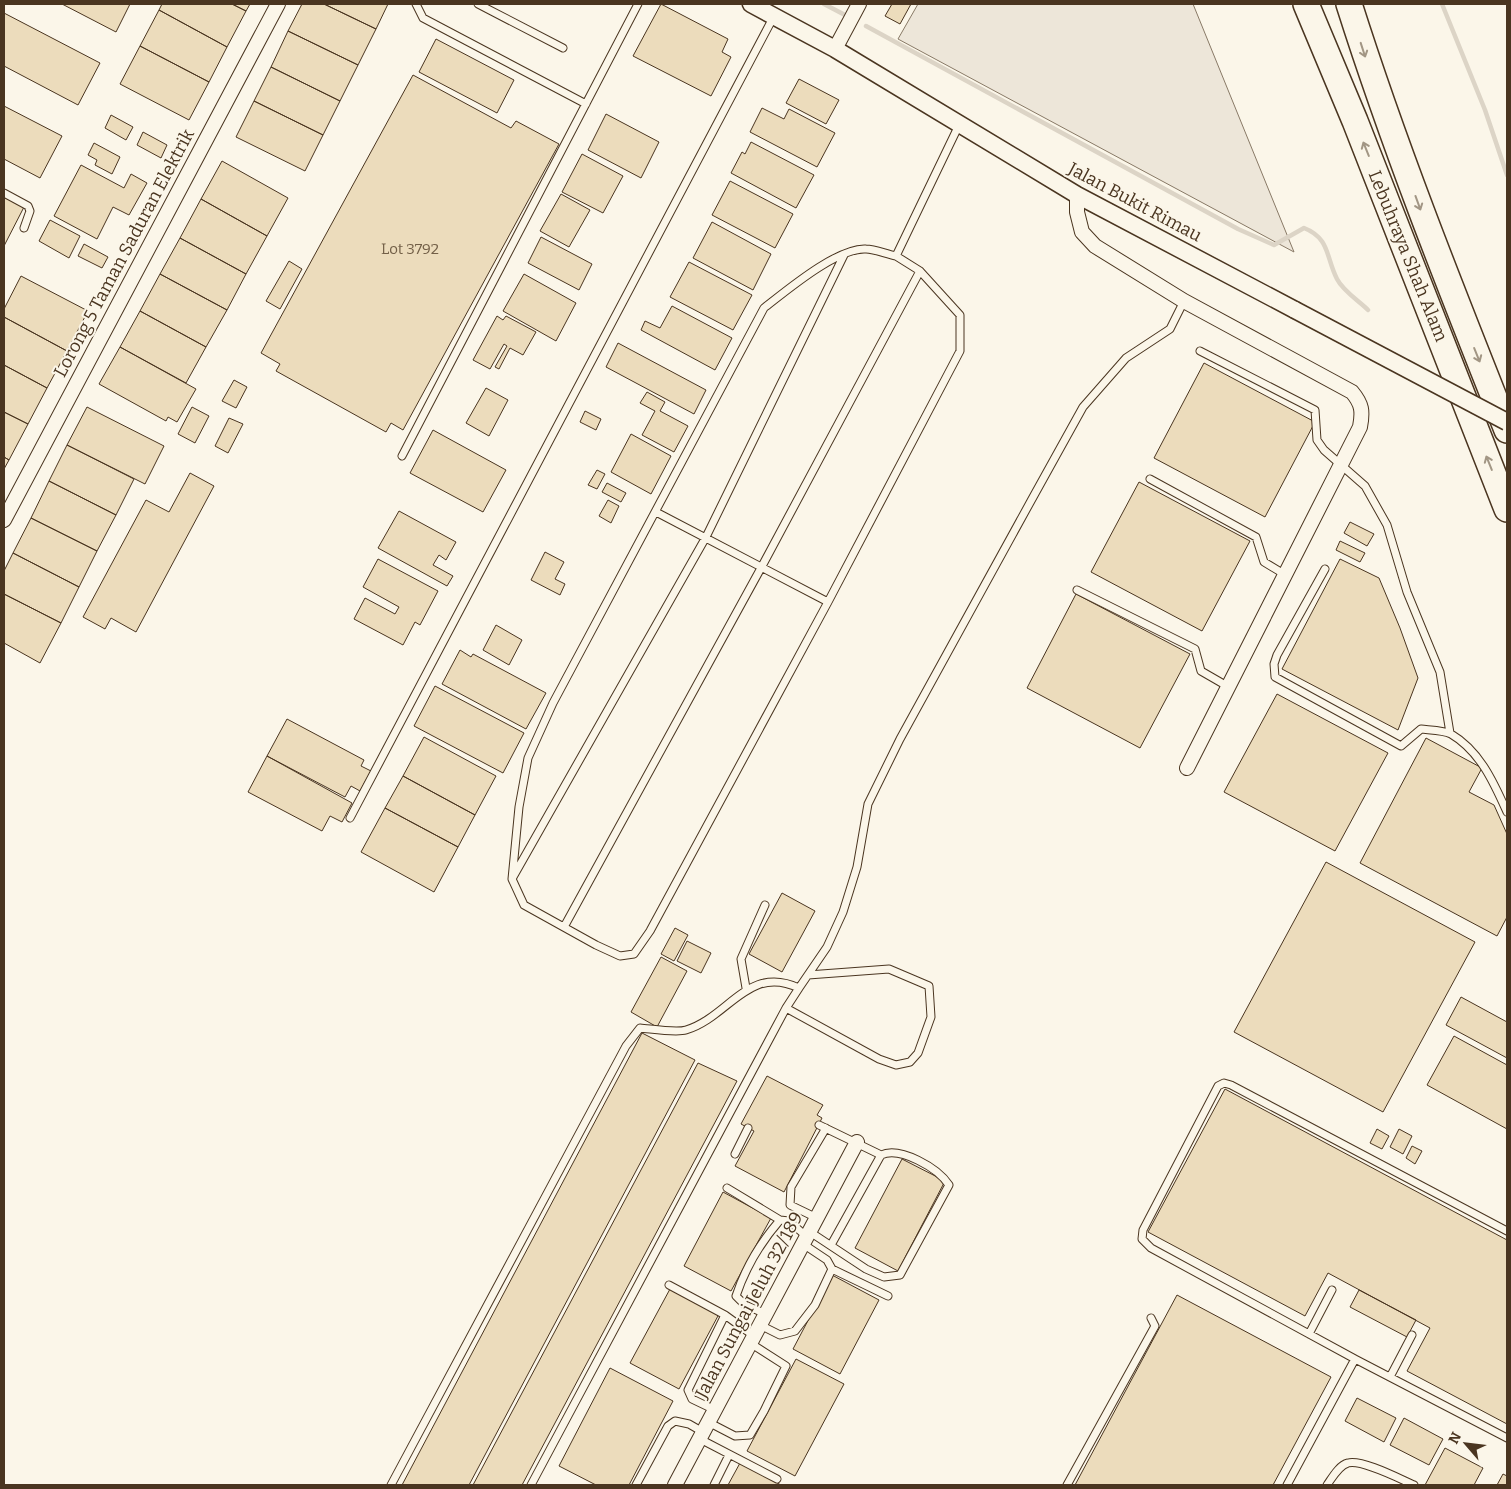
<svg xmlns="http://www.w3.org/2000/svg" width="1511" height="1489" font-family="Bitter,serif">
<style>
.green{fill:#ede6d9;stroke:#887966}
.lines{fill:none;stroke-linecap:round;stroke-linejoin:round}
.stream{stroke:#dcd4c6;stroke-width:4.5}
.building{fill:#ecdcbc;stroke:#4a3520}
.service-casing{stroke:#4a3520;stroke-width:9}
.minor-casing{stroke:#4a3520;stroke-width:16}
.tertiary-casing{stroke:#4a3520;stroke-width:19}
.motorway-casing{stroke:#4a3520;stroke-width:28}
.service{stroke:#fbf6e9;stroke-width:7}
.minor{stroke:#fbf6e9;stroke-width:14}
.tertiary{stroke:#fbf6e9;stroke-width:16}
.motorway{stroke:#fbf6e9;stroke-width:25}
.tertiary-bridge-casing{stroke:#4a3520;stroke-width:19;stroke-linecap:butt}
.tertiary-bridge{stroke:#fbf6e9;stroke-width:16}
.oneway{stroke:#a29684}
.labels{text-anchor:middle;stroke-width:4;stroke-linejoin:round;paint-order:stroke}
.number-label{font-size:15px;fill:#725f47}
.street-label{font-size:18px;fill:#4a3520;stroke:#fbf6e9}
</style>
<rect width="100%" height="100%" fill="#fbf6e9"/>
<path class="green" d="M 918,4 L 1193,4 L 1294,252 L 898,39 Z"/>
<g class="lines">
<path class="stream" d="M 824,4 L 845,15
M 1442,4 L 1485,110 L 1507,175
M 866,26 L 1238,229 L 1274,245 L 1304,228 C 1330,238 1326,258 1337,279 C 1343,291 1359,301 1368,310"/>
</g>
<path class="building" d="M 62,4 L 130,4 L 116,32 Z
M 162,4 L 232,4 L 246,11 L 227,47 L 159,10 Z
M 232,4 L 250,4 L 246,11 Z
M 302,4 L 324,4 L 376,29 L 358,65 L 288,31 Z
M 324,4 L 388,4 L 376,29 Z
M 661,4 L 728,39 L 722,52 L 731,57 L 711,96 L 633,56 Z
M 892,4 L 911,4 L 900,24 L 885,16 Z
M 159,10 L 227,47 L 209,82 L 140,46 Z
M 4,13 L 100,63 L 78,105 L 4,66 Z
M 288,31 L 358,65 L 340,101 L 271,67 Z
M 436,39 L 514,80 L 497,113 L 419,72 Z
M 140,46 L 209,82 L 189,120 L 120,84 Z
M 271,67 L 340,101 L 323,135 L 254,101 Z
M 413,75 L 511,128 L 516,121 L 559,144 L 403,430 L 391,423 L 386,432 L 276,371 L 280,364 L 261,353 Z
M 799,79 L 839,100 L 826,124 L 786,103 Z
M 254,101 L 323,135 L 305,171 L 236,137 Z
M 4,106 L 62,136 L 40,178 L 4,159 Z
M 762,108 L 784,119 L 789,109 L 835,133 L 817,167 L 750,132 Z
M 606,114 L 659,142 L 641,178 L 588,150 Z
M 111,115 L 133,127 L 126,140 L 105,128 Z
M 143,132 L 167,145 L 161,158 L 137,145 Z
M 751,142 L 814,175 L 796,208 L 731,173 L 742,152 L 745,154 Z
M 94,143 L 120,157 L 112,174 L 95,165 L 97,160 L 88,155 Z
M 582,154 L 623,176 L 603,213 L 562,192 Z
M 222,161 L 288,198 L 267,236 L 201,199 Z
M 81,165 L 124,188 L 131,174 L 147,183 L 129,215 L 113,207 L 97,239 L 54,216 Z
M 730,181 L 793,214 L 775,248 L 712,215 Z
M 561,194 L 590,210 L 569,247 L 540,231 Z
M 4,197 L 24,207 L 4,246 Z
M 201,199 L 267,236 L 246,274 L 180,238 Z
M 50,220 L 80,236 L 69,258 L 39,241 Z
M 712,222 L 771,254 L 753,290 L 693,258 Z
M 541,237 L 592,264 L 579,290 L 528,263 Z
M 180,238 L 246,274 L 227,310 L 160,274 Z
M 84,244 L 108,257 L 102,268 L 78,256 Z
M 289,261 L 302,269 L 280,309 L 266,301 Z
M 689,262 L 752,295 L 733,330 L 670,297 Z
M 160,274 L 227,310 L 206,347 L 140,311 Z
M 524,274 L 576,303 L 556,341 L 503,311 Z
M 21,276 L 88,311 L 67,351 L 4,317 L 4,309 Z
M 672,306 L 732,338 L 715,370 L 641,330 L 645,321 L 660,328 Z
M 140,311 L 206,347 L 186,383 L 120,347 Z
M 497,316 L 503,320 L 506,316 L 536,332 L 523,355 L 510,348 L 499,369 L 495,367 L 507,346 L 504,344 L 490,369 L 473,360 Z
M 4,317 L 67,351 L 47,388 L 4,365 Z
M 618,343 L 706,390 L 694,414 L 606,367 Z
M 120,347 L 196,389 L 177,422 L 168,417 L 166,421 L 99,384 Z
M 1204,363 L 1315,422 L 1265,517 L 1154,458 Z
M 4,365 L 47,388 L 28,424 L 4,412 Z
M 234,380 L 247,387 L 236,408 L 222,401 Z
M 486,388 L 508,400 L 489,436 L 466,423 Z
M 647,392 L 665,402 L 660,411 L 688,426 L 674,452 L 642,435 L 655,411 L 640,403 Z
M 87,407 L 164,446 L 145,484 L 67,445 Z
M 192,407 L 209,416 L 195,443 L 178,434 Z
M 585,411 L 601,419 L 596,430 L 580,422 Z
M 4,412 L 28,424 L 9,460 L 4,457 Z
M 229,418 L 243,424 L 228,453 L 215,446 Z
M 433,430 L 506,470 L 483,512 L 410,473 Z
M 631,434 L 671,456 L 651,494 L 611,472 Z
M 67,445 L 134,479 L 116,515 L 49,481 Z
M 4,457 L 9,460 L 4,469 Z
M 597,470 L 605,474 L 597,489 L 588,485 Z
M 190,473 L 214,486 L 136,632 L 111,618 L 105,629 L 83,617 L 146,500 L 169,512 Z
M 49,481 L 116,515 L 97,551 L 31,518 Z
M 1139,482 L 1250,541 L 1202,631 L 1091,572 Z
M 607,483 L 626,493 L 621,502 L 602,492 Z
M 608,500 L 619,506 L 611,523 L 599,516 Z
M 399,511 L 456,542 L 446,560 L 439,555 L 433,565 L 453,576 L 447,586 L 378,548 Z
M 31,518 L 97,551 L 79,587 L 13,553 Z
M 1350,522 L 1374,534 L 1367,546 L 1344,533 Z
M 1340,541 L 1365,553 L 1360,562 L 1336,550 Z
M 545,552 L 564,562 L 555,579 L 565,584 L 560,595 L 531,580 Z
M 13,553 L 79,587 L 61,623 L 4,594 L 4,571 Z
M 378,559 L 438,591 L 420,625 L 415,622 L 403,645 L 354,619 L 365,598 L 395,614 L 399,607 L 363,587 Z
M 1340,559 L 1379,578 L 1400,628 L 1418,678 L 1398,730 L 1282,669 Z
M 4,594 L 61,623 L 40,663 L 4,643 Z
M 1076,594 L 1190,654 L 1140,748 L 1027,688 Z
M 496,625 L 522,640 L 509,665 L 483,650 Z
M 460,650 L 471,657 L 473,654 L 546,693 L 526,729 L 442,684 Z
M 435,686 L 524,733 L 503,773 L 414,726 Z
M 1277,694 L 1388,753 L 1335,851 L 1224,792 Z
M 287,719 L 364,760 L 361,766 L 371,771 L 360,791 L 351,786 L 345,797 L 267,756 Z
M 424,737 L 496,776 L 475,815 L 403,776 Z
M 1426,738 L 1482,768 L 1469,792 L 1494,805 L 1507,834 L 1507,917 L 1497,936 L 1360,863 Z
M 267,756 L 352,803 L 342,822 L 330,816 L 322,831 L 248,792 Z
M 403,776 L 475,815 L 458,847 L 385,808 Z
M 385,808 L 458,847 L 434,892 L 361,852 Z
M 1326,862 L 1475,942 L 1383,1112 L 1234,1032 Z
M 782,893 L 815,911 L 782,972 L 749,954 Z
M 675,928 L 688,935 L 674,961 L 661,954 Z
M 687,941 L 711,953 L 701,973 L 677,961 Z
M 661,957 L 687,971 L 657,1027 L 631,1012 Z
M 1461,997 L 1507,1022 L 1507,1058 L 1446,1025 Z
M 642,1033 L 695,1060 L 469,1485 L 402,1485 Z
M 1454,1036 L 1507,1065 L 1507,1129 L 1427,1085 Z
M 698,1063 L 737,1081 L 522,1485 L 473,1485 Z
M 767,1076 L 823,1105 L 817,1115 L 822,1118 L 784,1192 L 735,1166 L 754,1131 L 741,1124 Z
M 1225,1089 L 1507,1240 L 1507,1424 L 1407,1371 L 1430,1328 L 1328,1273 L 1305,1316 L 1148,1232 Z
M 1377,1129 L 1389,1136 L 1382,1149 L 1370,1143 Z
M 1399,1129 L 1412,1136 L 1403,1154 L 1390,1147 Z
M 1412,1146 L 1422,1151 L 1415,1164 L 1406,1158 Z
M 902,1159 L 945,1181 L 898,1271 L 855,1248 Z
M 723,1192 L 771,1218 L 731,1291 L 684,1266 Z
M 832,1275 L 879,1300 L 840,1374 L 793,1349 Z
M 670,1289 L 719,1314 L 679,1389 L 630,1363 Z
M 1359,1290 L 1416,1320 L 1407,1337 L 1350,1307 Z
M 1177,1295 L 1331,1377 L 1273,1485 L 1075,1485 Z
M 796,1359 L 844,1384 L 795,1476 L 747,1451 Z
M 610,1368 L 673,1401 L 629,1485 L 596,1485 L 559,1466 Z
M 1357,1398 L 1396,1418 L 1384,1442 L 1345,1421 Z
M 1404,1418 L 1443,1439 L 1429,1465 L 1390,1445 Z
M 1445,1448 L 1483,1468 L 1474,1485 L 1425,1485 Z
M 740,1463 L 781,1485 L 728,1485 Z
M 1503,1474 L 1507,1476 L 1507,1485 L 1497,1485 Z"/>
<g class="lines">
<g class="service-casing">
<path id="service" d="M 416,4 L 423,18 L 586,104
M 478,4 L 563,48
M 4,193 L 28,206 L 30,211 L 24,228
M 896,256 L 920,271 L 960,315 L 960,351 L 828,602 L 650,931 L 634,954 L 620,956 L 596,945 L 524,905 L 512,879 L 519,807 L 528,758 L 553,703 L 764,308 C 786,291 838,247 866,249 C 875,249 886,254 896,256 L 959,125
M 1200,351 L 1315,410 L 1317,440 L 1324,450 L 1365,486 L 1387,525 L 1407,592 L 1440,672 L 1450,733
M 402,456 L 638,4
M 1150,479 L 1256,537 L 1264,562 L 1284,574
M 656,512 L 828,602
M 1325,569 L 1277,655 L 1274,664 L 1275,677 L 1401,746 L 1421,729 C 1429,730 1444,730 1451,734 C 1480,751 1494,783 1507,812
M 1077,590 L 1195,649 L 1201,671 L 1227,686
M 350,818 L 774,16
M 513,877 L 706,537 L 844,255
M 564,927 L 761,568 L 920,271
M 746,988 L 741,959 L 765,905
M 786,1008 L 879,1059 L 896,1065 L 910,1062 L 918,1053 L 931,1017 L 929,986 L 889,969 L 808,975
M 819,1125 L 881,1155
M 735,1154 L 748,1128
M 727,1188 L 780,1220
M 817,1218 L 790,1205 L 791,1187 L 826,1128
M 810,1232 L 866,1269 L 884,1277 L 900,1275 L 949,1185 C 938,1168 900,1146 881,1155 L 831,1245
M 832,1269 L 888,1296
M 669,1285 L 725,1315 L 688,1390 L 692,1399 L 715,1410
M 766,1314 L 745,1305 L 736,1296 C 745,1269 761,1242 780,1220 L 789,1221 L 807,1237
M 725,1315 L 754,1336
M 760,1325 L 780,1335 L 795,1331 L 815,1305 L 832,1269 L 827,1260 L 803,1244
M 1309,1334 L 1332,1290
M 1355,1359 L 1507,1438
M 1390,1377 L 1412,1335
M 708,1422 L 735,1436 L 750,1435 L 764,1411 L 786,1366 L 750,1343
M 700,1439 L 777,1479
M 391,1485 L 626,1046 L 640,1028 C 652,1029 676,1033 686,1030 C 729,1017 748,964 799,988 L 827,947 L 843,912 L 857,867 L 868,804 L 900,739 L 1032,499 L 1083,407 L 1126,358 L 1170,329 L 1184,301
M 531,1485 L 786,1008 L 799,988
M 636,1485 L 668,1426 L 675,1421 L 689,1424 L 703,1432
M 714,1485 L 729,1455
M 1067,1485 L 1155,1326 L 1151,1318
M 1287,1485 L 1355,1359 L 1151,1248 L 1142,1239 L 1143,1230 L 1218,1086 L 1224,1083 L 1231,1085 L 1507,1231
M 1327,1485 C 1332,1478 1339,1465 1348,1463 C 1362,1459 1400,1479 1414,1485"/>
</g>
<g class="minor-casing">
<path id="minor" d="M 835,49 L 859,4
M 1077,195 L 1077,212 L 1082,232 L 1095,246 L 1184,301 L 1352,392 C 1362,404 1363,411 1360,427 L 1187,768
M 4,520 L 278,4
M 675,1485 L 857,1142"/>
</g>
<g class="tertiary-casing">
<path id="tertiary" d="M 751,4 L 835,49 L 1077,195 L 1295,310"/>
</g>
<g class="motorway-casing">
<path id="motorway" d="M 1306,4 L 1355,121 L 1507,509
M 1349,4 C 1395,149 1451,289 1507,430"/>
</g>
<use href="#service" class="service"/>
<use href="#minor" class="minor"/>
<use href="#tertiary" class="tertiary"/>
<use href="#motorway" class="motorway"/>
<g class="tertiary-bridge-casing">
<path id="tertiary-bridge" d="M 1295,310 L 1507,422"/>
</g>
<use href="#tertiary-bridge" class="tertiary-bridge"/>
</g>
<defs><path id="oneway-shaft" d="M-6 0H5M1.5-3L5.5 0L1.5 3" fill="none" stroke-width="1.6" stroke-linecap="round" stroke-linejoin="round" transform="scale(1.25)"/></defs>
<g class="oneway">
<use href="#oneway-shaft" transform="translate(1363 50) rotate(72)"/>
<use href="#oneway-shaft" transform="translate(1366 149) rotate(-112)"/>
<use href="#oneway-shaft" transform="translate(1418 203) rotate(70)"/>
<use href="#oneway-shaft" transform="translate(1477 355) rotate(68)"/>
<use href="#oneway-shaft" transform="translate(1489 463) rotate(-112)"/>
</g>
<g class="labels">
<g class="number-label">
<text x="410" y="254">Lot 3792</text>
</g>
<g class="street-label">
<text transform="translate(1135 202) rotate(28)" y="6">Jalan Bukit Rimau</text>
<text transform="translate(124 253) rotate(-62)" y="6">Lorong 5 Taman Saduran Elektrik</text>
<text transform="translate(1408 256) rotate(68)" y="6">Lebuhraya Shah Alam</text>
<text transform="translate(749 1305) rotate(-62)" y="6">Jalan Sungai Jeluh 32/189</text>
</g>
</g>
<rect width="1511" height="1489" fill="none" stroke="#4a3520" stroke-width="10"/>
<g transform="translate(1466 1444) rotate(298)" stroke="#fbf6e9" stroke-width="4" paint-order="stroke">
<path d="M0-4L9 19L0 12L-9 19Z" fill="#4a3520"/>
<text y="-8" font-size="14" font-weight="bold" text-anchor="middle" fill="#4a3520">N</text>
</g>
</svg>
